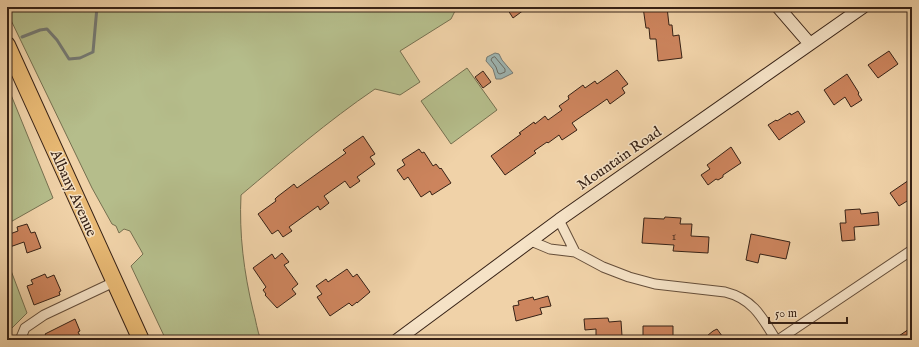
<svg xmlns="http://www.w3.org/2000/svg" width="919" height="347" font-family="'IM FELL English',serif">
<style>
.green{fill:#b5bd8b;stroke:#767050}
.water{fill:#9eb5b2;stroke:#757a74}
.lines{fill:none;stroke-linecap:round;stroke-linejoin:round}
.shore{stroke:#6a6c64;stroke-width:1}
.stream{stroke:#757a74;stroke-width:3}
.building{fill:#cc845d;stroke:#372216}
.street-casing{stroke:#654e3a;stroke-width:11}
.secondary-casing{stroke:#372216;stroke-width:14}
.highway-casing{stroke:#372216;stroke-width:18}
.street{stroke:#f5e2c6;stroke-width:9}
.secondary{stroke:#f5e2c6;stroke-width:12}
.highway{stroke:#e8b974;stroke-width:16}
.labels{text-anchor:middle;stroke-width:3;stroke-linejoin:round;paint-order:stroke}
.number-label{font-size:13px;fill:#5c3a28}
.street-label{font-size:15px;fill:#372216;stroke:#f5e2c6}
</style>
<rect width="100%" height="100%" fill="#f0d2a8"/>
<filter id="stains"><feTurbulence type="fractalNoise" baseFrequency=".005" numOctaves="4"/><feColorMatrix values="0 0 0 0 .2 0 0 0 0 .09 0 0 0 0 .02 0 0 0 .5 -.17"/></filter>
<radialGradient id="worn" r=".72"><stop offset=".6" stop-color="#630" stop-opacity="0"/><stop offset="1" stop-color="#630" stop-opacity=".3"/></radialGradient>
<path class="green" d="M 7,7 L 457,7 L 451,19 L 400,51 L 420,82 L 400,95 L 375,89 C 328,121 285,158 241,195 C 239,234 244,273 253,310 C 256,320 257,331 261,340 L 166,340 L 131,266 L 143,254 L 130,231 L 124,229 L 119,233 L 116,226 L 112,224 L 92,188 L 7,12 Z
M 467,68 L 497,110 L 451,144 L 421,101 Z
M 7,85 L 53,198 L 7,224 Z
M 7,260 L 27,313 L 12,328 L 7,318 Z"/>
<path class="water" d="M 495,53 L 499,54 L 502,60 L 513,73 L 501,79 L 496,79 L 493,69 L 486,61 L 487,57 Z"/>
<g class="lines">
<path class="shore" d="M 495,57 L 505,69 L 505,72 L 500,74 L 498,73 L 496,67 L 491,60 L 492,58 Z"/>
<path class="stream" d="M 22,37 L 40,30 L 47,29 L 57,40 L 69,59 L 80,58 L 93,52 L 97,7"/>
</g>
<path class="building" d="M 506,7 L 528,7 L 513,18 Z
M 643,7 L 667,7 L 669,25 L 672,25 L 673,36 L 679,35 L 682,58 L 658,61 L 656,39 L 650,39 L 649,28 L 646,28 Z
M 889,51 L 898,64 L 878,78 L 868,65 Z
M 617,70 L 628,84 L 622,88 L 625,93 L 610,104 L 607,99 L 597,106 L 572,123 L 577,130 L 562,140 L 559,135 L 548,143 L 547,142 L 534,151 L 536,153 L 505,175 L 491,156 L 521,134 L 519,133 L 534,122 L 535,124 L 545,116 L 548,120 L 562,110 L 559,106 L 569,99 L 568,96 L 583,85 L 585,88 L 595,81 L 597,84 Z
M 483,71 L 491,82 L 483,88 L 475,77 Z
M 847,74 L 859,93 L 858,94 L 862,100 L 851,107 L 845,97 L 834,105 L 824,90 Z
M 798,111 L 805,122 L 779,140 L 768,125 L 776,120 L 777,121 L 790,113 L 791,115 Z
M 363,136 L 375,154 L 370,157 L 375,164 L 357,177 L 360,181 L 350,188 L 345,181 L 324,196 L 329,203 L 320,210 L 318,206 L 289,227 L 292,231 L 283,237 L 278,230 L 272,234 L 258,214 L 276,201 L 275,199 L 277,197 L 294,184 L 297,188 L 346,153 L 343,150 Z
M 731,147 L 741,163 L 723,175 L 723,177 L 718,180 L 716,179 L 708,185 L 701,175 L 710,169 L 707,165 Z
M 419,149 L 422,153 L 424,152 L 433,166 L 436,164 L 440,169 L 441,168 L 451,183 L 432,195 L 430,191 L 421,197 L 408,177 L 404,180 L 397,170 L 405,165 L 402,160 Z
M 912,178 L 912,198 L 899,206 L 890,193 Z
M 860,209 L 861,214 L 878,212 L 879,225 L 854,227 L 855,240 L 842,241 L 840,223 L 846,223 L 845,210 Z
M 665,217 L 681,218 L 680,224 L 692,224 L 691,236 L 709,237 L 708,253 L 673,251 L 674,245 L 642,243 L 644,218 L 664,219 Z
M 27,224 L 31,233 L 35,232 L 41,248 L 27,253 L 24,242 L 7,248 L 7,235 L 18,231 L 17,227 Z
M 751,234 L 790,242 L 786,259 L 760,254 L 758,263 L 746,260 Z
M 282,253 L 289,262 L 284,265 L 298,284 L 292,289 L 296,294 L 277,308 L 265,295 L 266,294 L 263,290 L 266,287 L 253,268 L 272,254 L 275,259 Z
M 347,269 L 353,277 L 357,274 L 370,292 L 357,303 L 357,302 L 352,306 L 349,303 L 330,316 L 317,297 L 322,294 L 316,286 L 326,279 L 328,282 Z
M 45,274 L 47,278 L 54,275 L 61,291 L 59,292 L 60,295 L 34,305 L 27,286 L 33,284 L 31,280 Z
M 548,296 L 551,306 L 540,308 L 542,314 L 516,321 L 513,306 L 519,305 L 518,301 L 533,297 L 534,300 Z
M 608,318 L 609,322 L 621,321 L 622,336 L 596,338 L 596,329 L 585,330 L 584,319 Z
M 75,319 L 80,331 L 78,332 L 82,340 L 48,340 L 45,334 Z
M 643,326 L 673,326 L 673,340 L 643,340 Z
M 912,327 L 912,340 L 893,340 Z
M 717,329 L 725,340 L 702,340 L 713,331 Z"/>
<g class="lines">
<g class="street-casing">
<path id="street" d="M 559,220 L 575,252
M 531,241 L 550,249 L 575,252 L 603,267 L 629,277 L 655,284 L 725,292 C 753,299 762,317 776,340
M 20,340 L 25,328 L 44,315 L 114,282
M 778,340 L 912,250"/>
</g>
<g class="secondary-casing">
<path id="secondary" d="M 778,7 L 810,44
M 397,340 L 559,220 L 863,7"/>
</g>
<g class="highway-casing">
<path id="highway" d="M 7,45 L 141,340"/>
</g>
<use href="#street" class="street"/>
<use href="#secondary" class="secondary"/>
<use href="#highway" class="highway"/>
</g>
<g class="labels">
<g class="number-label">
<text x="674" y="240">1</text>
</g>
<g class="street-label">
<text transform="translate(619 158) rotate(-35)" y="5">Mountain Road</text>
<text transform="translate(74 193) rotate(66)" y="5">Albany Avenue</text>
</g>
</g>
<rect width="919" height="347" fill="none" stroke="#f0d2a8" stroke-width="24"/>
<rect x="8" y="8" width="903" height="331" fill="none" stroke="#372216" stroke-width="2"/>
<rect x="12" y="12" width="895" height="323" fill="none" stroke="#372216"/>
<path d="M769 317v6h78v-6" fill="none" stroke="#372216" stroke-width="2"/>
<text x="775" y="317" font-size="12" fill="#372216" stroke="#f5e2c6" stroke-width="3" paint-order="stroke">50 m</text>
<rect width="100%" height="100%" filter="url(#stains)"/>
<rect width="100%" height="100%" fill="url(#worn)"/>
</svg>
